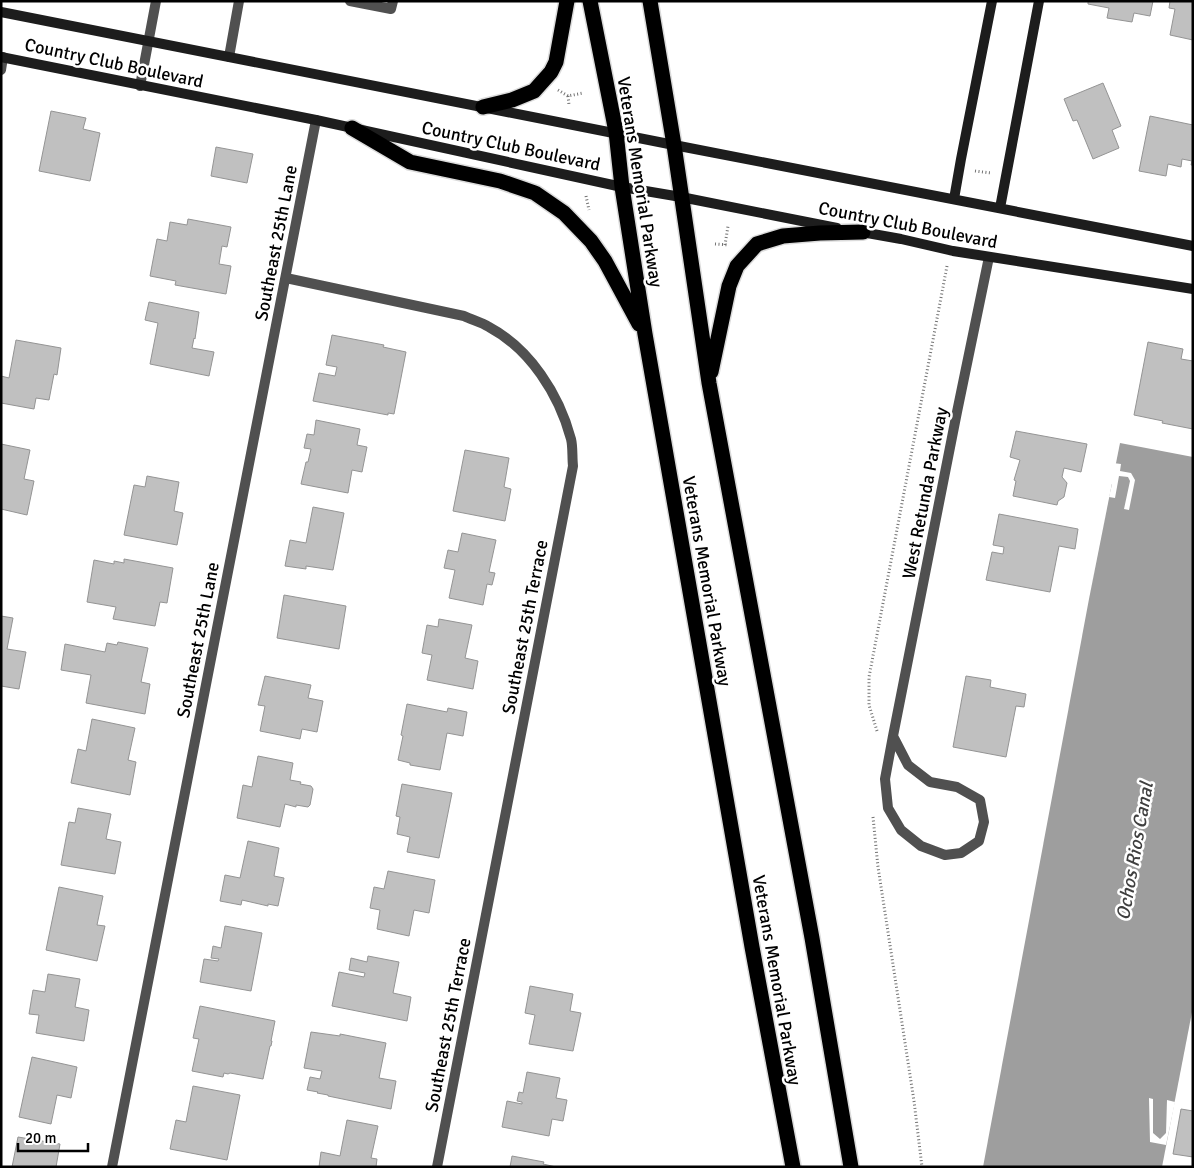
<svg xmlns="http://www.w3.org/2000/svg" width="1194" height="1168" font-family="Signika,sans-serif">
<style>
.water{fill:#9e9e9e}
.pier{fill:#fff}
.building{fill:#c0c0c0;stroke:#949494}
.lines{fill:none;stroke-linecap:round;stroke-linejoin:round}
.highway-casing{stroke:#dbdbdb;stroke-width:18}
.path{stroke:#727272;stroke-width:3;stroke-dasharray:1 2.5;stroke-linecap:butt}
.lane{stroke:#505050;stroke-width:10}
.street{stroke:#505050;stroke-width:10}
.secondary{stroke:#1d1d1d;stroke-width:10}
.highway{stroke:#000;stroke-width:15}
.labels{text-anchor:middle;stroke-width:5;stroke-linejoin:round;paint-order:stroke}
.street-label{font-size:18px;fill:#000;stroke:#fff}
.water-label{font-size:19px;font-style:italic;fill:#3f3f3f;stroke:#fff}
</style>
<rect width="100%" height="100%" fill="#fff"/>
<path class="water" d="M 1120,443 L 1193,457 L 1193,1007 L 1162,1167 L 983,1167 L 1089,599 Z"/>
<path class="pier" d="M 1113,463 L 1121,464 L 1120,471 L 1131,473 L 1135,480 L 1129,510 L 1124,509 L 1130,481 L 1128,477 L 1119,476 L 1115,498 L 1109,497 L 1112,484 L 1109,484 Z
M 1149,1098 L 1153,1099 L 1153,1133 L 1160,1139 L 1166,1133 L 1167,1100 L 1175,1102 L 1166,1145 L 1150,1142 Z"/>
<path class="building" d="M 1088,1 L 1153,1 L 1150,16 L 1134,13 L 1132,22 L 1107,18 L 1109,8 L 1088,4 Z
M 1170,1 L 1193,1 L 1193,40 L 1170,35 L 1175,9 L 1169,8 Z
M 1103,83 L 1121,126 L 1112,130 L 1119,148 L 1093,159 L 1077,120 L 1073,121 L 1064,99 Z
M 51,111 L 86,118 L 83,129 L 100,133 L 90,181 L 39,171 Z
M 1150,116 L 1193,125 L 1193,165 L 1191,165 L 1192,161 L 1182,159 L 1181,167 L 1168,164 L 1166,176 L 1139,171 Z
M 216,147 L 253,154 L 247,183 L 211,176 Z
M 188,219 L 231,227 L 227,247 L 222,246 L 219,264 L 231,266 L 226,294 L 175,285 L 176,281 L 150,276 L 157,239 L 167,241 L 170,222 L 187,225 Z
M 149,302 L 199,312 L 195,339 L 194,338 L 192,348 L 214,352 L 209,376 L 150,364 L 158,323 L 145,320 Z
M 332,335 L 384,345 L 383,347 L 406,352 L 394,414 L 388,413 L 388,415 L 313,401 L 319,373 L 335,376 L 337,367 L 326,365 Z
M 16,340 L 61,348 L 57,375 L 54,374 L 49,400 L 36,398 L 34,409 L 1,403 L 1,376 L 9,378 Z
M 1148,342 L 1183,349 L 1181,359 L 1193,361 L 1193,429 L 1162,423 L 1163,421 L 1134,415 Z
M 316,420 L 360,429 L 357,445 L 367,447 L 362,472 L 352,470 L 348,493 L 301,484 L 306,462 L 308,462 L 311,449 L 304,448 L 307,434 L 314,435 Z
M 1016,431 L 1087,444 L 1081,472 L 1064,468 L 1062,477 L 1067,483 L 1064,497 L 1058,501 L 1057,505 L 1013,496 L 1016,481 L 1014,480 L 1020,460 L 1010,457 Z
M 1,444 L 30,450 L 24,479 L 34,481 L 27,515 L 1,509 Z
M 465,450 L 509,458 L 504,487 L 511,489 L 505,521 L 453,511 Z
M 147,476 L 179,482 L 174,511 L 183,513 L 177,545 L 124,535 L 134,485 L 145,487 Z
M 313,507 L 344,513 L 333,570 L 306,566 L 306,569 L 285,566 L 290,540 L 306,543 Z
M 999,514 L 1078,529 L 1075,549 L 1059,546 L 1050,592 L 986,580 L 992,552 L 1003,554 L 1004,547 L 993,545 Z
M 462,533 L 496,540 L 489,572 L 495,573 L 492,585 L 487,584 L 483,605 L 449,598 L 455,570 L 444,568 L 448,550 L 458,552 Z
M 124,559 L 173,568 L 167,603 L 160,602 L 155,626 L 113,619 L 116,607 L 87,602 L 94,560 L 114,564 L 114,561 L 124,563 Z
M 284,595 L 346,606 L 339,649 L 277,638 Z
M 1,616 L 13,618 L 7,649 L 26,652 L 19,689 L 1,686 Z
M 439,619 L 472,625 L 465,658 L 478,661 L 473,689 L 427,680 L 432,655 L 422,653 L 427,625 L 438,627 Z
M 118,642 L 148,648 L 141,682 L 150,684 L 145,714 L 86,703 L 91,675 L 61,670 L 65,644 L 105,652 L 107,643 L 117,645 Z
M 265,676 L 311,685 L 308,698 L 323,701 L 317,732 L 302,729 L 300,739 L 260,731 L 265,706 L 258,705 Z
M 966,676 L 991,680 L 990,687 L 1026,694 L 1024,707 L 1016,706 L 1006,757 L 953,747 Z
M 407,704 L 447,712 L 448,708 L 467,712 L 463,736 L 447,733 L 440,770 L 410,765 L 410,763 L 398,760 L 403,736 L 401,735 Z
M 92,719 L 135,728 L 128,760 L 136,762 L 130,795 L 71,783 L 78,749 L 86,751 Z
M 258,756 L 293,763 L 290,780 L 301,782 L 300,784 L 311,786 L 313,789 L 310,805 L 308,807 L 296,805 L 296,807 L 285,804 L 280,827 L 237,818 L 243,785 L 252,787 Z
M 402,784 L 452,793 L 439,858 L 407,852 L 410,837 L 397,834 L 400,817 L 396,816 Z
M 78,808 L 111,814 L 106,839 L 121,842 L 115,874 L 61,865 L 69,822 L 75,823 Z
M 248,841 L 279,848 L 274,876 L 284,878 L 278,906 L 268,904 L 268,906 L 242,900 L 241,905 L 220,901 L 225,875 L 240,878 Z
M 388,871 L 435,880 L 429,913 L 414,910 L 409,936 L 377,929 L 380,910 L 370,908 L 374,887 L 384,889 Z
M 59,887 L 103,896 L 97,925 L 105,926 L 97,961 L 46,950 Z
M 225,926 L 262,933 L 251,991 L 200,982 L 204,959 L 218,961 L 219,959 L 211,958 L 213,946 L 221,948 Z
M 368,956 L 399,962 L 393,993 L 411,997 L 407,1021 L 332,1006 L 339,972 L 364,977 L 365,973 L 349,970 L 351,958 L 367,962 Z
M 48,974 L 80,979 L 75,1007 L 89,1010 L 84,1041 L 36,1033 L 39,1015 L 29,1014 L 33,990 L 45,992 Z
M 530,986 L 573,994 L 570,1011 L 581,1013 L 573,1051 L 529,1044 L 535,1015 L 525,1013 Z
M 200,1006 L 275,1021 L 271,1041 L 272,1041 L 271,1046 L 270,1046 L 263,1079 L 230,1073 L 228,1074 L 224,1073 L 223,1077 L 192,1071 L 199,1039 L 193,1038 Z
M 311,1032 L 340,1036 L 340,1034 L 386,1043 L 379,1078 L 396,1081 L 391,1109 L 328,1096 L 328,1095 L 317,1093 L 318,1092 L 307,1090 L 310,1077 L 320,1079 L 322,1071 L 304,1068 Z
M 32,1057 L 77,1067 L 71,1098 L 57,1095 L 51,1124 L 19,1117 Z
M 527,1072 L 560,1078 L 556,1098 L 567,1100 L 563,1121 L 552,1119 L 549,1136 L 502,1127 L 507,1101 L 522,1104 L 522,1102 L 517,1101 L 519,1092 L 523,1093 Z
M 193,1086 L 240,1095 L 227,1160 L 170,1149 L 176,1120 L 186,1122 Z
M 1181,1109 L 1193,1111 L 1193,1157 L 1173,1154 Z
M 347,1120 L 378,1126 L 371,1158 L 377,1159 L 376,1167 L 319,1167 L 321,1152 L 340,1156 Z
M 18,1137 L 60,1144 L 56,1167 L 12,1167 Z
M 512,1156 L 544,1162 L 543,1164 L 556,1167 L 510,1167 Z"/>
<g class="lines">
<g class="highway-casing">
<path id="highway" d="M 590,1 L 616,132 L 622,187 L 645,334 L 752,947 L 793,1167
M 650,1 L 674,145 L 709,383 L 812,938 L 851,1167
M 483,107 L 512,100 L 534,91 L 551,72 L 556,62 L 567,1
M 352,128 L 410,162 L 500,181 L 535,193 L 564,213 L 591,241 L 605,261 L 639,324
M 711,372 L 729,286 L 737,266 L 757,244 L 783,236 L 820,233 L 863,232"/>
</g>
<path class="path" d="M 558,90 L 568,96 L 583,93
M 568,96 L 569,105
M 975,171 L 991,173
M 586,196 L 589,210
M 715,244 L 729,245
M 725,245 L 728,226
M 877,731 L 869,705 L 869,677 L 947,266
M 873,817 L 878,867 L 914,1101 L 922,1167"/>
<path class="lane" d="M 350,1 L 391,9 L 393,1
M 229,57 L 239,1"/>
<path class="street" d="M 1,70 L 3,57
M 140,86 L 156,1
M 286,278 L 464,316 C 472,320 481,322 489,327 C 530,349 559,394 571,439 C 573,447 572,457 573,466 L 437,1167
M 893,736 L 957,412 L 989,257
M 893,736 L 908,765 L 930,782 L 957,787 L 980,800 L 984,822 L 979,841 L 961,853 L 945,855 L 921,846 L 901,830 L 888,808 L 885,779 Z
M 112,1167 L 316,120"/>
<path class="secondary" d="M 1,12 L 674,145 L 1193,246
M 1,57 L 316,120 L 622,187 L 681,197 L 837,228
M 954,199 L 961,159 L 992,1
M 1000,208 L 1039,1
M 856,231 L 901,239 L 953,251 L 1193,289"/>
<use href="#highway" class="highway"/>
</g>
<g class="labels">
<g class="street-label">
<text transform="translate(114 63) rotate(12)" y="6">Country Club Boulevard</text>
<text transform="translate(511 146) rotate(12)" y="6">Country Club Boulevard</text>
<text transform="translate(640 182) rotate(81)" y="6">Veterans Memorial Parkway</text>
<text transform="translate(908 225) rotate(11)" y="6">Country Club Boulevard</text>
<text transform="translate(276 243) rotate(-79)" y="6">Southeast 25th Lane</text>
<text transform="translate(925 493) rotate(-79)" y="6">West Retunda Parkway</text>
<text transform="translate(707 581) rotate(80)" y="6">Veterans Memorial Parkway</text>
<text transform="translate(525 627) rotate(-79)" y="6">Southeast 25th Terrace</text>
<text transform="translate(198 640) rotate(-79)" y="6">Southeast 25th Lane</text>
<text transform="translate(777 980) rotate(80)" y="6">Veterans Memorial Parkway</text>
<text transform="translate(448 1025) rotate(-79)" y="6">Southeast 25th Terrace</text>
</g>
<g class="water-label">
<text transform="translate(1134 851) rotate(-80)" y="7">Ochos Rios Canal</text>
</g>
</g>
<rect width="1194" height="1168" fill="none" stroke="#000000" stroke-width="5"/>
<path d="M18 1143v8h70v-8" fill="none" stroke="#000000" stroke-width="2.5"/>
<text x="25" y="1143" font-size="15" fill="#000000" stroke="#ffffff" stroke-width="4" paint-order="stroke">20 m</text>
</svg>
